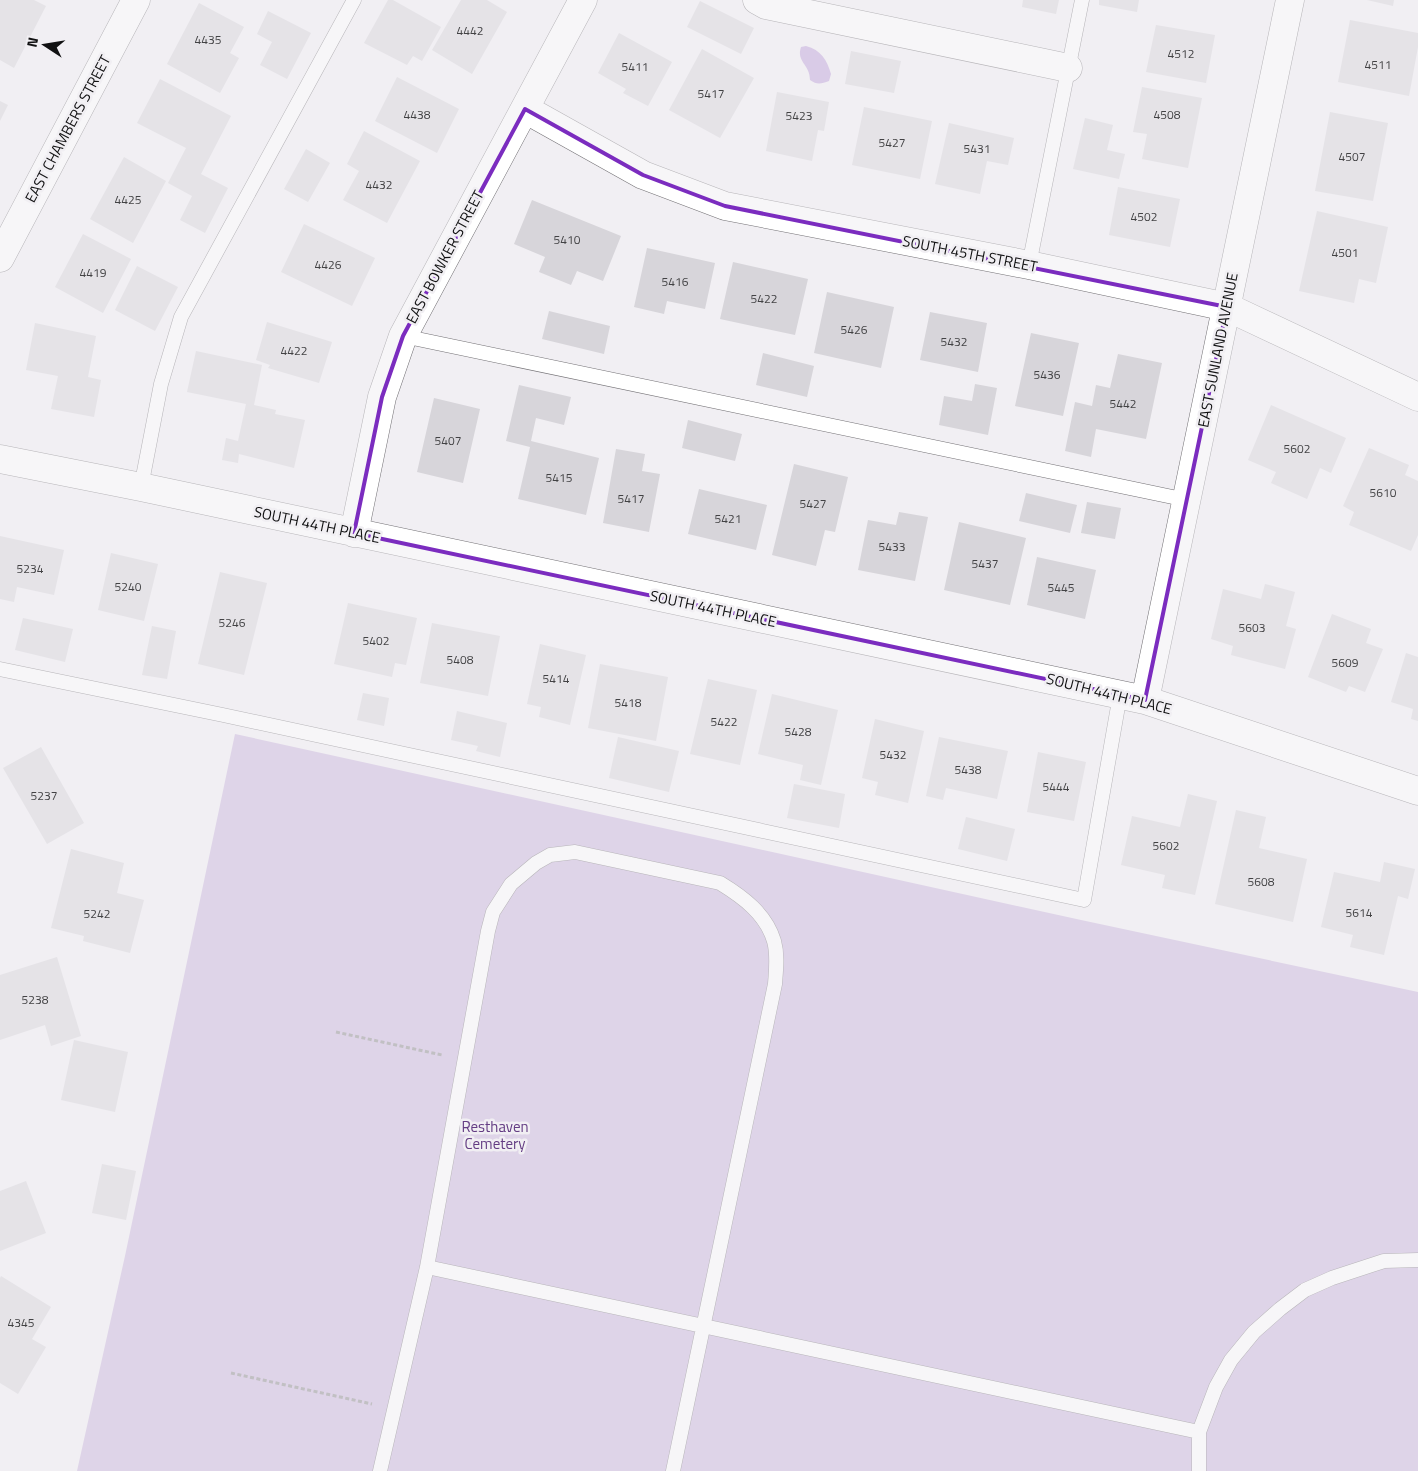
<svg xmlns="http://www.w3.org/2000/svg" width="1418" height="1471" font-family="'Titillium Web',sans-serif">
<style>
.green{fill:#c8b3db}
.water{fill:#bd9fd9}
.building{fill:#d7d5da}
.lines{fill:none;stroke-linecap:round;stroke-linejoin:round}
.lane-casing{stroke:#737175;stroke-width:15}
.street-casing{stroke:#737175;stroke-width:29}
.path{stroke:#88878a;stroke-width:3;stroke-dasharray:4 2.5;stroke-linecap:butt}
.lane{stroke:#fff;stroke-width:14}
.street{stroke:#fff;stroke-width:28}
.marked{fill:none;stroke:#7b2cbf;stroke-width:4;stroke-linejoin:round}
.labels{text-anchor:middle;stroke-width:5;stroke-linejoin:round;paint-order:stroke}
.number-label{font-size:12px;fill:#424244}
.street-label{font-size:15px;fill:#111112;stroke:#f1eff3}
.park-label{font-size:15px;fill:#633c83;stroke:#f1eff3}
</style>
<rect width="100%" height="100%" fill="#f1eff3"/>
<path class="green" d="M 235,734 L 1081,920 L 1418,992 L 1418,1471 L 77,1471 L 125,1256 Z"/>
<path class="water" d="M 806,46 C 821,50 827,60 831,74 L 829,81 C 821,84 817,85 810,80 C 810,64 796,62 801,47 Z"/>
<path class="building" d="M 0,0 L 34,0 L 46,6 L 14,68 L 0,60 Z
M 388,0 L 393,0 L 441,27 L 422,61 L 413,56 L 407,65 L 364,43 Z
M 461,0 L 487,0 L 507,12 L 472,74 L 432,50 Z
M 1023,0 L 1059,0 L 1056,14 L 1022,7 Z
M 1099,0 L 1139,0 L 1137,12 L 1099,5 Z
M 1367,0 L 1394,0 L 1393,6 Z
M 700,1 L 754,28 L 741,54 L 687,27 Z
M 199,3 L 244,27 L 230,53 L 239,58 L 220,93 L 167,64 Z
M 268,11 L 311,33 L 287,79 L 260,65 L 272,42 L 257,34 Z
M 1350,20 L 1418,33 L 1418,47 L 1409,96 L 1338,82 Z
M 1156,25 L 1215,35 L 1206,83 L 1146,72 Z
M 619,33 L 672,62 L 648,106 L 623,93 L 626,89 L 598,73 Z
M 702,49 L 754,78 L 720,138 L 669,110 Z
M 851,51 L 901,61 L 894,93 L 845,84 Z
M 397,77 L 459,109 L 437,153 L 375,121 Z
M 160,79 L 231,116 L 201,174 L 228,188 L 205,233 L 180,220 L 192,196 L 168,183 L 186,148 L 137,123 Z
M 1142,87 L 1202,98 L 1188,168 L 1142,159 L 1147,134 L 1133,132 Z
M 777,92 L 829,102 L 824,131 L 818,130 L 812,161 L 766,151 Z
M 0,101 L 8,105 L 0,121 Z
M 864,107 L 932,121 L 920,179 L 852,165 Z
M 1330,112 L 1388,123 L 1373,201 L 1315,191 Z
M 1085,118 L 1113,125 L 1107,150 L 1125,154 L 1119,179 L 1073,169 Z
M 949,123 L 1014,138 L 1008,165 L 987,161 L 980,194 L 935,184 Z
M 364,131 L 420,161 L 387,223 L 343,200 L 359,171 L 347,164 Z
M 306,149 L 330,163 L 308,202 L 284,189 Z
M 124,157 L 166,181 L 133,243 L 90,219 Z
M 1118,187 L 1180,199 L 1170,247 L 1109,235 Z
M 532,200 L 621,236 L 603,281 L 577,271 L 571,285 L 539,272 L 545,257 L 514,244 Z
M 1317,211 L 1388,227 L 1376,283 L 1359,279 L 1354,303 L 1299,291 Z
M 304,224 L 375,258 L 352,306 L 281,272 Z
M 83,234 L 131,259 L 103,313 L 55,287 Z
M 647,248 L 715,263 L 705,309 L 667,301 L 664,314 L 634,307 Z
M 733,262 L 808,279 L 795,335 L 720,319 Z
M 137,266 L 178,287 L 155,331 L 115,310 Z
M 827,292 L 894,307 L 881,368 L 814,353 Z
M 549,311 L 610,326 L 604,354 L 542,339 Z
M 930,312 L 987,323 L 978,372 L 920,360 Z
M 267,322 L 332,342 L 319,383 L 268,368 L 270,365 L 256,360 Z
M 35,323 L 96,336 L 88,377 L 101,380 L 94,417 L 51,409 L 58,376 L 26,370 Z
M 1031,333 L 1079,343 L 1063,416 L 1015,406 Z
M 196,351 L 262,365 L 254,405 L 276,410 L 275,414 L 305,420 L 294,468 L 239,454 L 238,463 L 222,460 L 226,438 L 238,441 L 246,404 L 187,392 Z
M 763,353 L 814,366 L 807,397 L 756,385 Z
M 1118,354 L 1162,363 L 1146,439 L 1096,429 L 1091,457 L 1065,451 L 1075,402 L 1092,406 L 1096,385 L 1110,388 Z
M 975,384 L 997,388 L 988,435 L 939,425 L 944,396 L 972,401 Z
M 519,385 L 571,397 L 564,425 L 536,418 L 531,441 L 599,458 L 586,515 L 518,499 L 530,447 L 506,441 Z
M 434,398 L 480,409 L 463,483 L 417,472 Z
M 1271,405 L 1346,438 L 1331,473 L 1320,468 L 1307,499 L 1271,483 L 1276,472 L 1248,460 Z
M 688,420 L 742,434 L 735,461 L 682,448 Z
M 1369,448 L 1409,465 L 1405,475 L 1418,481 L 1418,535 L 1411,551 L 1349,525 L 1354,512 L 1343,506 Z
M 616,449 L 645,454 L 642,471 L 660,474 L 649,532 L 603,523 Z
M 794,464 L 848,477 L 835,532 L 825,530 L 816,566 L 772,555 Z
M 699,489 L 767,505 L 756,550 L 688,534 Z
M 1026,493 L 1077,505 L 1070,533 L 1019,521 Z
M 1087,502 L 1121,508 L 1115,539 L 1081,533 Z
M 899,512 L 928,517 L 915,581 L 858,570 L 868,520 L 896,525 Z
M 959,522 L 1026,538 L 1010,605 L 944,590 Z
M 0,536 L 64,550 L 54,595 L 17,587 L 14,602 L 0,599 Z
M 111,553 L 158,564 L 144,621 L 98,610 Z
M 1037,557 L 1096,570 L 1085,619 L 1027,605 Z
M 220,572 L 267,583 L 244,675 L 198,664 Z
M 1265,584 L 1295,592 L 1286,626 L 1296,629 L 1285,669 L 1231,655 L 1233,646 L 1211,639 L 1223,589 L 1261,599 Z
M 348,603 L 417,618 L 406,665 L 395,663 L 392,677 L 334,664 Z
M 1332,614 L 1371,629 L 1366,643 L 1383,649 L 1365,692 L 1349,686 L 1346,692 L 1308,677 Z
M 23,618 L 73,629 L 65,662 L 15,650 Z
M 432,623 L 500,636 L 488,696 L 420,683 Z
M 152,626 L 176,631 L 167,679 L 142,675 Z
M 540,644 L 586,655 L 570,725 L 539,717 L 541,707 L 527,704 Z
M 1406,653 L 1418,657 L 1418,721 L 1411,719 L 1413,709 L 1391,702 Z
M 600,664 L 668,677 L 656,741 L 588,728 Z
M 708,679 L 757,690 L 740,765 L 690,754 Z
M 363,693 L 389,698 L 384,726 L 357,720 Z
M 772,694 L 838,710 L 821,785 L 800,780 L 803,765 L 758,754 Z
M 457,711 L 507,723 L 500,757 L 476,751 L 478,746 L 451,740 Z
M 875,719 L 924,731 L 908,803 L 875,795 L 878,782 L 862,778 Z
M 618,737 L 679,751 L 669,792 L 609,778 Z
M 939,737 L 1008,751 L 997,799 L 946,788 L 943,800 L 926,796 Z
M 41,747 L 84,823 L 47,844 L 3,768 Z
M 1038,752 L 1086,762 L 1074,821 L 1027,812 Z
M 794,784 L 845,794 L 839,828 L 787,818 Z
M 1188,794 L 1217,801 L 1195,895 L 1162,888 L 1165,875 L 1121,865 L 1132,816 L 1180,827 Z
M 1236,810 L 1266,817 L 1259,848 L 1307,859 L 1293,922 L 1215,904 Z
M 966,817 L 1015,829 L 1007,861 L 958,849 Z
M 71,849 L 124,863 L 117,893 L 144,900 L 130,953 L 83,941 L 84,936 L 51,928 Z
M 1384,862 L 1415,869 L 1408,899 L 1398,896 L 1384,955 L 1350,947 L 1353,935 L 1321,927 L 1334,872 L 1380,882 Z
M 57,957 L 81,1036 L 51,1046 L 45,1025 L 0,1040 L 0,975 Z
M 74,1040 L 128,1052 L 115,1112 L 61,1100 Z
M 102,1164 L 136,1171 L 126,1220 L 92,1213 Z
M 26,1181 L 46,1233 L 0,1251 L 0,1191 Z
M 1,1276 L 51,1307 L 32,1339 L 46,1347 L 18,1394 L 0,1383 L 0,1278 Z"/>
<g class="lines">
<g class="lane-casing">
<path id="lane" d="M 1029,265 L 1082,0
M 403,336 L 1187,500
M 141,487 L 161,384 L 181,317 L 354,0
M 0,669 L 223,715 L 1084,900 L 1120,695
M 427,1267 L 1199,1432
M 380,1471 L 427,1267 L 488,931 L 493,912 L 511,884 L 536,863 L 550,855 L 575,852 L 720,883 C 743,897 766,914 774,941 C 778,955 776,970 775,984 L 673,1471
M 1199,1471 L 1199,1432 L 1216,1387 L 1231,1360 L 1254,1332 L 1280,1309 L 1305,1290 L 1332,1278 L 1384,1261 L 1418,1260"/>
</g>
<g class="street-casing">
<path id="street" d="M 757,0 L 766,5 L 1068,68
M 525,109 L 643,175 L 725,206 L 1029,265 L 1227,307 L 1418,397
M 0,258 L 136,0
M 0,459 L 141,487 L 1145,700 L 1418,791
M 354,533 L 382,397 L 403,336 L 583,0
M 1145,700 L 1290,0"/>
</g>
<path class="path" d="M 336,1032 L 442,1055
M 231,1373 L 372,1404"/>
<use href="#lane" class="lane"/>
<use href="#street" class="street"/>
</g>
<path d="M0 0H1418V1471H0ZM 525,109 L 643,175 L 725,206 L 1227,307 L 1145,700 L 354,533 L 382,397 L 403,336 Z" fill="#f1eff3" fill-opacity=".55" fill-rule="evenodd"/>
<path class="marked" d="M 525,109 L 643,175 L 725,206 L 1227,307 L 1145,700 L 354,533 L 382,397 L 403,336 Z"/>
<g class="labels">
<g class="number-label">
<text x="470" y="35">4442</text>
<text x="208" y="44">4435</text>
<text x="1181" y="58">4512</text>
<text x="1378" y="69">4511</text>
<text x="635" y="71">5411</text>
<text x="711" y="98">5417</text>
<text x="417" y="119">4438</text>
<text x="1167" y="119">4508</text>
<text x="799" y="120">5423</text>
<text x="892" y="147">5427</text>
<text x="977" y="153">5431</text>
<text x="1352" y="161">4507</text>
<text x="379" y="189">4432</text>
<text x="128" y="204">4425</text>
<text x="1144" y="221">4502</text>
<text x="567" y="244">5410</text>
<text x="1345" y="257">4501</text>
<text x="328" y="269">4426</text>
<text x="93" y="277">4419</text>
<text x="675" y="286">5416</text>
<text x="764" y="303">5422</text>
<text x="854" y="334">5426</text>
<text x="954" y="346">5432</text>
<text x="294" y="355">4422</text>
<text x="1047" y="379">5436</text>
<text x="1123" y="408">5442</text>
<text x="448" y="445">5407</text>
<text x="1297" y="453">5602</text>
<text x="559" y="482">5415</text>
<text x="1383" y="497">5610</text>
<text x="631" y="503">5417</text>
<text x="813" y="508">5427</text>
<text x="728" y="523">5421</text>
<text x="892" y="551">5433</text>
<text x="985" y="568">5437</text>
<text x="30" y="573">5234</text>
<text x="128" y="591">5240</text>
<text x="1061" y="592">5445</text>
<text x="232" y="627">5246</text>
<text x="1252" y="632">5603</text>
<text x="376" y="645">5402</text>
<text x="460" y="664">5408</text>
<text x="1345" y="667">5609</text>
<text x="556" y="683">5414</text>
<text x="628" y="707">5418</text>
<text x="724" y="726">5422</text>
<text x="798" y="736">5428</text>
<text x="893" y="759">5432</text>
<text x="968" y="774">5438</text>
<text x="1056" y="791">5444</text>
<text x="44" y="800">5237</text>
<text x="1166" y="850">5602</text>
<text x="1261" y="886">5608</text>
<text x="1359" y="917">5614</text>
<text x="97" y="918">5242</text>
<text x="35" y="1004">5238</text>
<text x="21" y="1327">4345</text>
</g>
<g class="street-label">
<text transform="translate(68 129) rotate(-62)" y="5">EAST CHAMBERS STREET</text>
<text transform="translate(970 254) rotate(11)" y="5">SOUTH 45TH STREET</text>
<text transform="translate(445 257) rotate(-62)" y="5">EAST BOWKER STREET</text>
<text transform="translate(1218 350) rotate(-79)" y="5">EAST SUNLAND AVENUE</text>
<text transform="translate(317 525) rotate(12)" y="5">SOUTH 44TH PLACE</text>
<text transform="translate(713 609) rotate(12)" y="5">SOUTH 44TH PLACE</text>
<text transform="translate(1109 694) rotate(14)" y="5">SOUTH 44TH PLACE</text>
</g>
<g class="park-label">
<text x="495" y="1132">Resthaven<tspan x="495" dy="17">Cemetery</tspan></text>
</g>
</g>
<g transform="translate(45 45) rotate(282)" stroke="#f1eff3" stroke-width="4" paint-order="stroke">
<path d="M0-4L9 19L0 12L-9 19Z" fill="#111112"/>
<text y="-8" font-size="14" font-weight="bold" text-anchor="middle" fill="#111112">N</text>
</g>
</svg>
